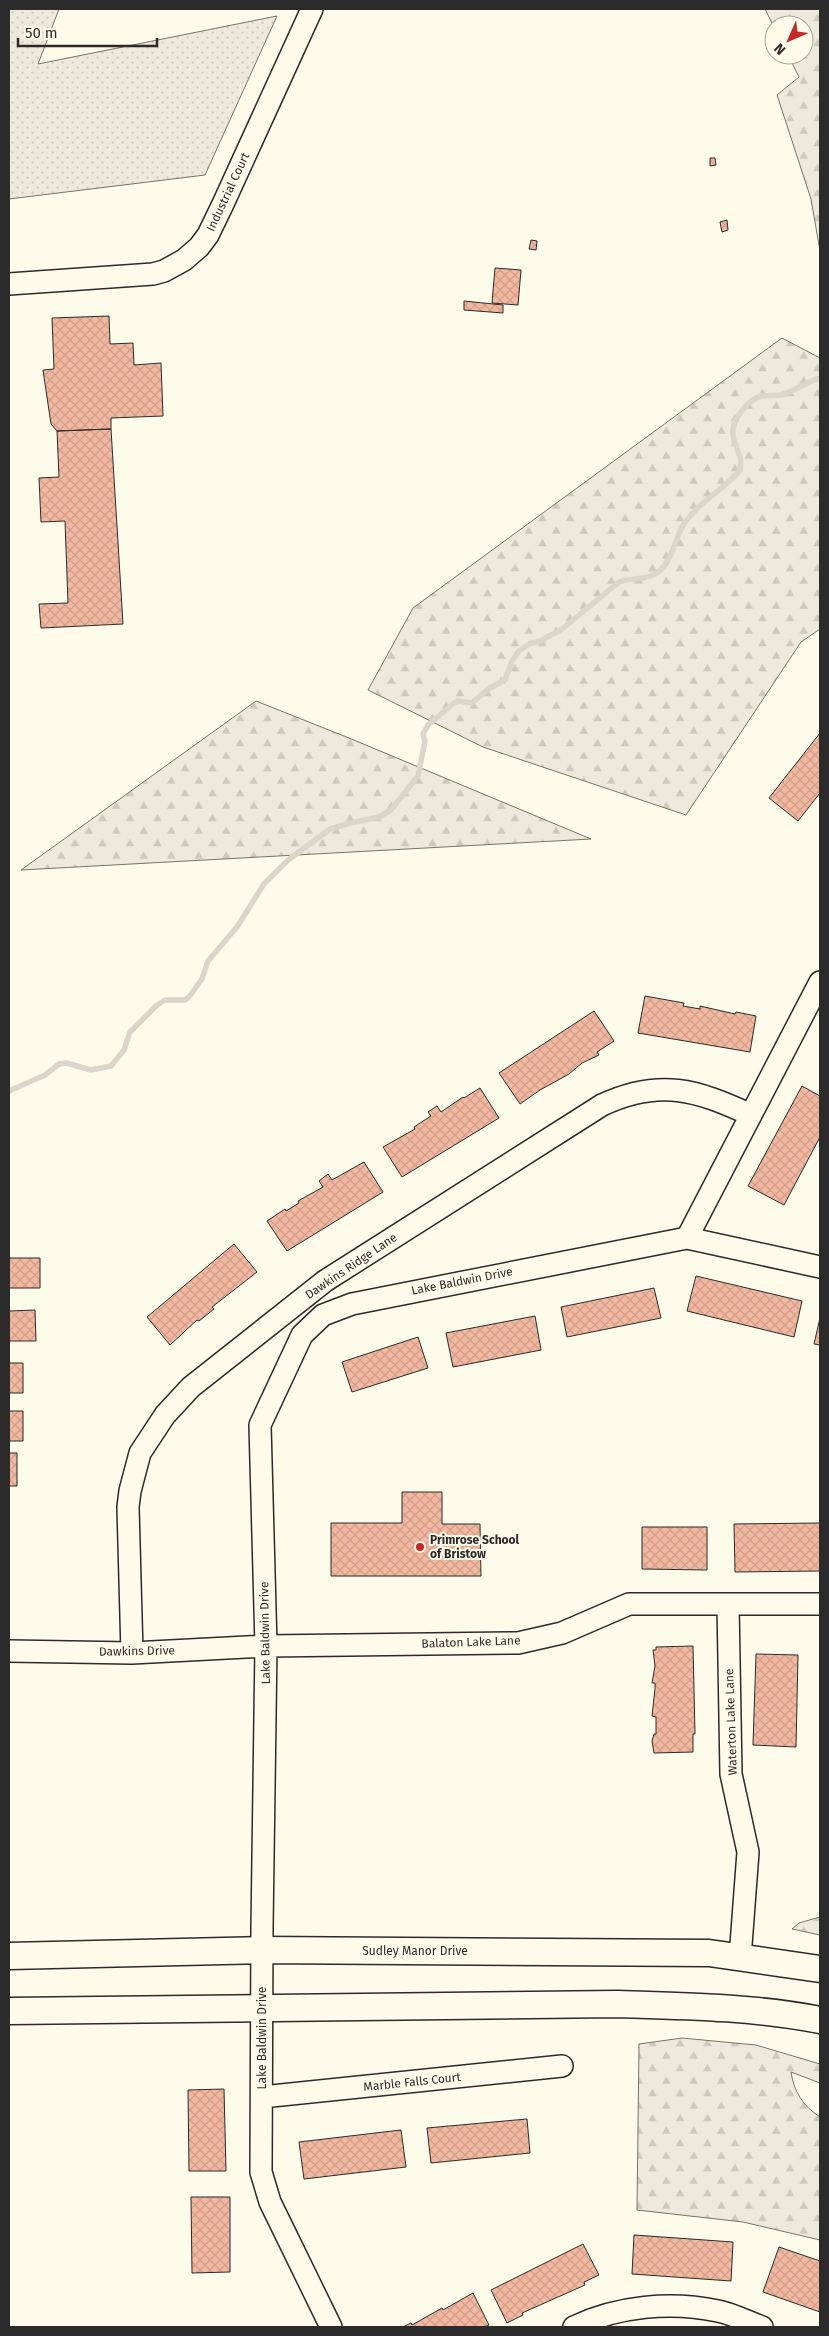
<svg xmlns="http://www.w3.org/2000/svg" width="829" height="2336" font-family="'Fira Sans',sans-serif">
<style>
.grass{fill:url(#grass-dots);stroke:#74746e}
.forest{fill:url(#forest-firs);stroke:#74746e}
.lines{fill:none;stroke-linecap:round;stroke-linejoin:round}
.stream{stroke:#d8d7c9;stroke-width:5.5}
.building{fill:url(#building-cross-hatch);stroke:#2b2b2b}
.minor-casing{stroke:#2b2b2b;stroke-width:24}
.major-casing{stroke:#2b2b2b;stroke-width:29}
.minor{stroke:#fdfbea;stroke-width:21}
.major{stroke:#fdfbea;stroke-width:26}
.poi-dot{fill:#c62828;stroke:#fdfbea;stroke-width:2}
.labels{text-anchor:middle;stroke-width:4;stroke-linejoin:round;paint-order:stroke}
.street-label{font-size:12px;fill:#2b2b2b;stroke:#fdfbea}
.poi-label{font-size:12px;font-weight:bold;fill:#2b2b2b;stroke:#fdfbea;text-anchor:start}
</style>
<defs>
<pattern id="grass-dots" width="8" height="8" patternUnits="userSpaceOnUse" patternTransform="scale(1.25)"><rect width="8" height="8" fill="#ecebdb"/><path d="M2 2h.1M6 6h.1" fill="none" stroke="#cbcabc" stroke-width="1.8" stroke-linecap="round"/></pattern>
<pattern id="forest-firs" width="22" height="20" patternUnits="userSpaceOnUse" patternTransform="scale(1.25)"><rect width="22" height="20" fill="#ecebdb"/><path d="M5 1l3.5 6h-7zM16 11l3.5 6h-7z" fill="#cbcabc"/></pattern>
<pattern id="building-cross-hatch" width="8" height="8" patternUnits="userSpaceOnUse" patternTransform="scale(1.25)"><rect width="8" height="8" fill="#f2b8a0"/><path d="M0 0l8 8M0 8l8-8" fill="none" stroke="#d09e8a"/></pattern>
</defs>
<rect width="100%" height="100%" fill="#fdfbea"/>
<path class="grass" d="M 9,9 L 59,9 L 38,64 L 277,16 L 205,175 L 9,199 Z"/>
<path class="forest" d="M 765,9 L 820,9 L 820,251 L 811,199 L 777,95 L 799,77 L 788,55 L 804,55 L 804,25 L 774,27 Z
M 782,338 L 820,358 L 820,629 L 801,642 L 686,815 L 483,747 L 368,690 L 413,608 Z
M 256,701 L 349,738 L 591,839 L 21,870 Z
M 820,1917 L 820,1935 L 792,1929 L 799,1923 Z
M 682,2038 L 756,2045 L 820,2064 L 820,2083 L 791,2072 C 794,2092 803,2106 820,2117 L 820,2240 L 743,2222 L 637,2210 L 639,2044 Z"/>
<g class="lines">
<path class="stream" d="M 9,1091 L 45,1075 L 59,1064 L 66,1063 L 91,1070 L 111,1066 L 124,1050 L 130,1032 L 157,1005 L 165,1000 L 185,1000 L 189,997 L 202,979 L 208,961 L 237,927 L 264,884 L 288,860 L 330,829 L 350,823 L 379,817 L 391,810 L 418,776 L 425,741 L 423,734 L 428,725 L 454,703 L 458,701 L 472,703 L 488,689 L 505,680 L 512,661 L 519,651 L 529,644 L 540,641 L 562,629 L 619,582 C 630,578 642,580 653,575 C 671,567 674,542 682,527 C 696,503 723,491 740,470 C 744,454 731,445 733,430 C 734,418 749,398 762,396 C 768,395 774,396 781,395 C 795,391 806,382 820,378"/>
</g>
<path class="building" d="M 710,158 L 715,158 L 716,165 L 710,166 Z
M 727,220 L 728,230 L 722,232 L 720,222 Z
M 531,240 L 537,241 L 536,250 L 529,249 Z
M 495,268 L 521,270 L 518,305 L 492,303 Z
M 464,301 L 503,305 L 503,313 L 464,310 Z
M 109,316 L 110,344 L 133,343 L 134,365 L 161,363 L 163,416 L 111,418 L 111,429 L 57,431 L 51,424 L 43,370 L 54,369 L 52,318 Z
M 111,429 L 123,624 L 41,628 L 39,604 L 68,603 L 65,521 L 41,522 L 39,478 L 59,477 L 57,431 Z
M 820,733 L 820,793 L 798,821 L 769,798 Z
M 645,996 L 684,1003 L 683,1006 L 700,1009 L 700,1006 L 735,1014 L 736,1012 L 756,1016 L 750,1052 L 638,1033 Z
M 594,1011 L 614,1041 L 597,1052 L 599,1055 L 582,1063 L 569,1074 L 540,1090 L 520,1104 L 499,1073 Z
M 802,1086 L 820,1096 L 820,1137 L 784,1205 L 748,1186 Z
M 480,1088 L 499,1118 L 402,1177 L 383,1147 L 415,1129 L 414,1127 L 431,1116 L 428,1112 L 437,1106 L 441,1112 L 463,1097 L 464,1098 Z
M 364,1162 L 383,1192 L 287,1251 L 267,1221 L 285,1209 L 286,1211 L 299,1203 L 298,1201 L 323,1187 L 319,1181 L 328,1174 L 332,1180 Z
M 234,1244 L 257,1272 L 212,1307 L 214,1309 L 199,1321 L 197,1320 L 170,1345 L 147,1317 Z
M 9,1255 L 10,1258 L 40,1258 L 40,1288 L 9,1288 Z
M 696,1276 L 802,1301 L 794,1337 L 687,1311 Z
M 654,1288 L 661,1318 L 567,1337 L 561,1307 Z
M 35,1310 L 36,1341 L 9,1341 L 9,1311 Z
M 535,1316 L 541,1350 L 453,1367 L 446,1333 Z
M 820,1318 L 820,1345 L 814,1344 Z
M 418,1337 L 428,1368 L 352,1392 L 342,1362 Z
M 9,1363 L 23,1363 L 23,1393 L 9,1393 Z
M 9,1411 L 23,1411 L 23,1441 L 9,1441 Z
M 9,1453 L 17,1453 L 17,1486 L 9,1486 Z
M 402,1492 L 442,1492 L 442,1524 L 480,1524 L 481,1576 L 331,1576 L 331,1523 L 402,1523 Z
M 820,1523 L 820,1571 L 735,1572 L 734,1524 Z
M 642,1527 L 707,1527 L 707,1570 L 642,1569 Z
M 693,1646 L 695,1734 L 693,1734 L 693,1752 L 654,1753 L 652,1741 L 654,1734 L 656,1734 L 656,1717 L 652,1716 L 655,1689 L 655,1683 L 652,1683 L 655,1666 L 653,1650 L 656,1650 L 656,1647 Z
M 756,1654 L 798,1655 L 796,1747 L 753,1745 Z
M 224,2089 L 226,2171 L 189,2171 L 188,2090 Z
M 527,2119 L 530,2153 L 431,2163 L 427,2128 Z
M 401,2130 L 406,2167 L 304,2179 L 299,2142 Z
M 191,2197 L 230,2197 L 230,2272 L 192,2273 Z
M 634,2235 L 733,2242 L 731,2281 L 632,2274 Z
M 583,2244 L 599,2275 L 584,2282 L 585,2285 L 522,2313 L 523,2315 L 507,2323 L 491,2290 Z
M 779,2247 L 820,2261 L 820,2312 L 763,2292 Z
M 473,2293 L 489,2325 L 484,2327 L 403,2327 L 411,2323 L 412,2325 L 442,2308 L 443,2310 Z"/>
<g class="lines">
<g class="minor-casing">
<path id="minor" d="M 9,284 L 153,274 L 164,271 L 184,260 L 199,247 L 208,235 L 223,204 L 312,9
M 687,1238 L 820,982
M 728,1604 L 731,1774 L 748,1852 L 740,1958
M 9,1651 L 132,1653 L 266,1646 L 518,1643 L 562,1633 L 629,1604 L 820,1604
M 132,1653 L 128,1507 L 130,1491 L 140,1453 L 165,1415 L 191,1387 L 325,1281 L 602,1105 C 660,1078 697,1090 751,1115
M 262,2097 L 562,2066
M 331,2327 L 270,2202 L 261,2172 L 262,1928 L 266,1646 L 260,1425 L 302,1335 L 323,1315 L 352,1304 L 687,1238 L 820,1267
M 574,2327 C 617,2306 671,2301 718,2311 C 733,2314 748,2322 762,2327"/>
</g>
<g class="major-casing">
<path id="major" d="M 9,1956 L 262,1950 L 709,1953 L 820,1969
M 9,2011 L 618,2004 C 686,2006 753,2007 820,2020"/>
</g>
<use href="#minor" class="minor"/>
<use href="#major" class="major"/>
</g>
<circle class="poi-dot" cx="420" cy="1547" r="5"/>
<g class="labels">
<g class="street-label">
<text transform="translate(228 192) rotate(-65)" y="4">Industrial Court</text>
<text transform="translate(351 1266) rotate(-34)" y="4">Dawkins Ridge Lane</text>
<text transform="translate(462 1281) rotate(-11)" y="4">Lake Baldwin Drive</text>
<text transform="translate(265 1633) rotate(-91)" y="4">Lake Baldwin Drive</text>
<text transform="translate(471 1642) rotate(-2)" y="4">Balaton Lake Lane</text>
<text transform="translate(137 1651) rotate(-1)" y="4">Dawkins Drive</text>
<text transform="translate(731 1722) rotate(-92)" y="4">Waterton Lake Lane</text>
<text x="415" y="1955">Sudley Manor Drive</text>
<text transform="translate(262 2038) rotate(-90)" y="4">Lake Baldwin Drive</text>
<text transform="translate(412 2082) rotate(-6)" y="4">Marble Falls Court</text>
</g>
<g class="poi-label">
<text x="430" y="1544">Primrose School<tspan x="430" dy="14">of Bristow</tspan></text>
</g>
</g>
<rect width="829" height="2336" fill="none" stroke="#2b2b2b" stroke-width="20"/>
<g transform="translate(789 40) rotate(225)"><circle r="24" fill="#fdfbea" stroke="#a9a89e"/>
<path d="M0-4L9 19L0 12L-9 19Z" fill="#c62828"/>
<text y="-8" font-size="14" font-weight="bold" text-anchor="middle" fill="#2b2b2b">N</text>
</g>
<path d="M18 38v8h139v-8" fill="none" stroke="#2b2b2b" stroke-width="2.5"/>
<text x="25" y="38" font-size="15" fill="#2b2b2b" stroke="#fdfbea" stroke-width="4" paint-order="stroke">50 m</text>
</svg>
